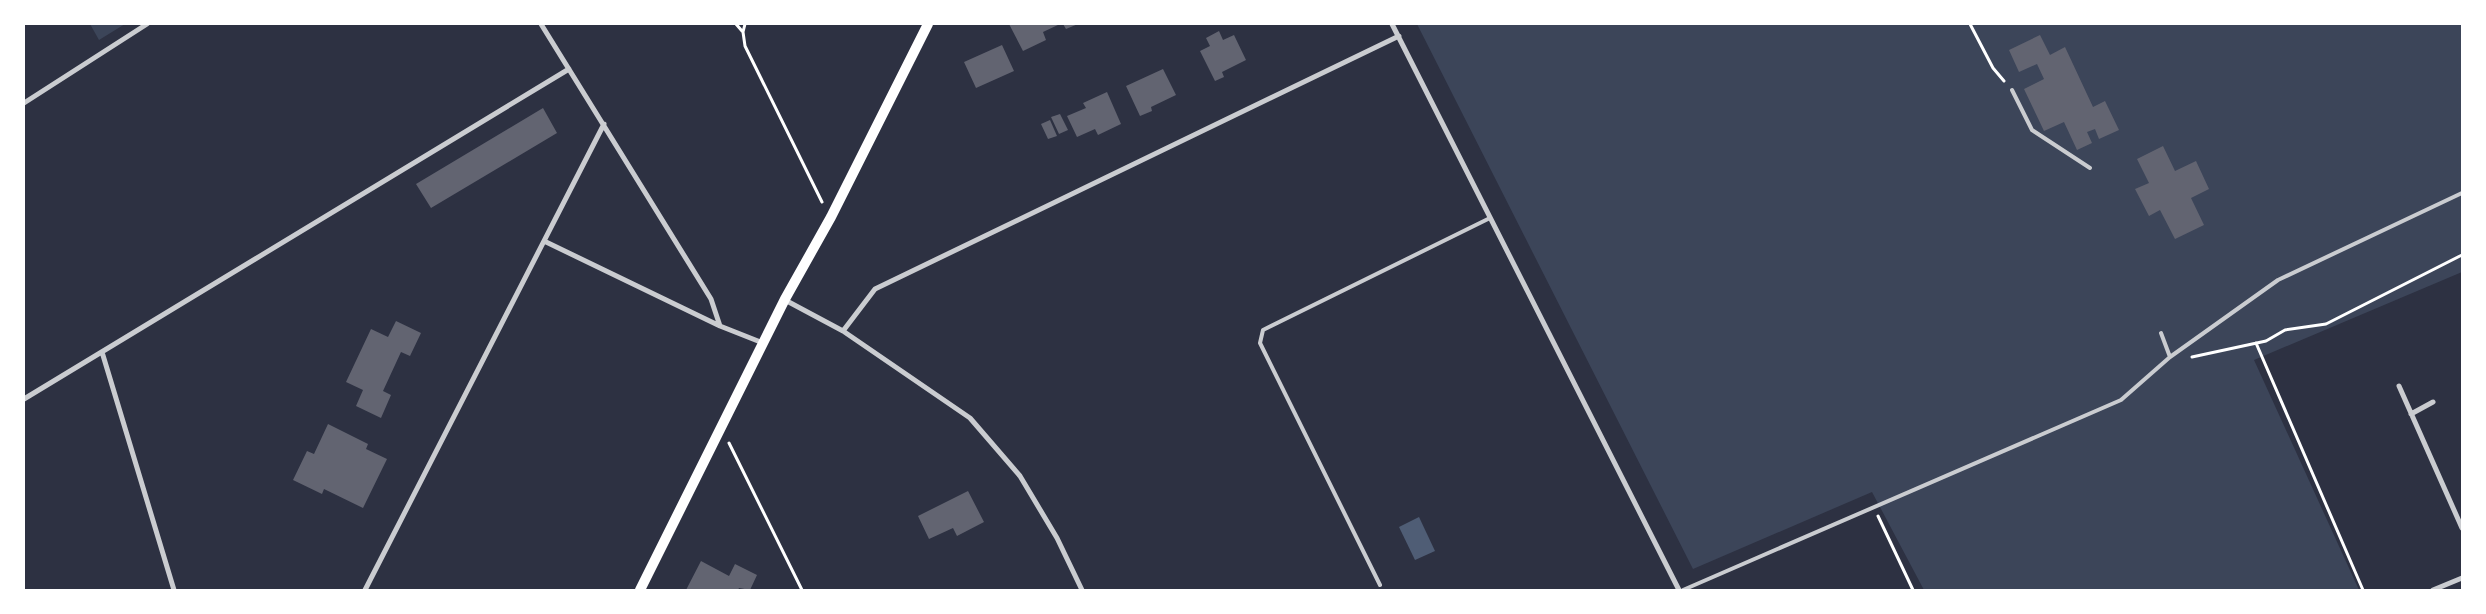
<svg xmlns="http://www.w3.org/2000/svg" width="2486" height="614" font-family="Karla,sans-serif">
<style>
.green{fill:#3c4559}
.water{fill:#4f5d75}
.building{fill:#626471}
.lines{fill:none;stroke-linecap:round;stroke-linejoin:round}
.path{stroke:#fff;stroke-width:3}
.service{stroke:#caccd0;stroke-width:4}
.minor{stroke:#caccd0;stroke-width:5}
.secondary{stroke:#fff;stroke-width:10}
</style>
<rect width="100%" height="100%" fill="#2d3142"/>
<path class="green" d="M 90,24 L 125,24 L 99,40 Z
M 1417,24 L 2462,24 L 2462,272 L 2254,360 L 2359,590 L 1924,590 L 1872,492 L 1693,569 Z"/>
<path class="water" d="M 1419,517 L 1435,551 L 1415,560 L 1399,527 Z"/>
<path class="building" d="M 1009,24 L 1060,24 L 1043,32 L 1046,40 L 1023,51 Z
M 1063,24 L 1078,24 L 1066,29 Z
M 1219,31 L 1223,40 L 1234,35 L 1246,60 L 1222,72 L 1224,77 L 1215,81 L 1200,51 L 1210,46 L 1206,38 Z
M 2040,35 L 2050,55 L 2065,47 L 2093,107 L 2105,101 L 2119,130 L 2099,139 L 2095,129 L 2087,132 L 2092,143 L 2077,150 L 2064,122 L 2044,131 L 2024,89 L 2044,79 L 2037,64 L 2019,72 L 2009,50 Z
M 1002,45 L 1014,71 L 976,88 L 964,62 Z
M 1163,69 L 1176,95 L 1151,107 L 1152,111 L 1140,116 L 1126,86 Z
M 1107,92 L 1121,124 L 1098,135 L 1095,129 L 1077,137 L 1067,116 L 1086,108 L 1083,103 Z
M 543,108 L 557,133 L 431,208 L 416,184 Z
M 1060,114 L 1068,130 L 1059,134 L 1051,117 Z
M 1050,120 L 1057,136 L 1048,139 L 1041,124 Z
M 2163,146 L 2175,171 L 2196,161 L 2209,189 L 2191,198 L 2204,225 L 2175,239 L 2160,210 L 2149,216 L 2135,189 L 2149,183 L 2137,159 Z
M 396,321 L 421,333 L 410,356 L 401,352 L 383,391 L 391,395 L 381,418 L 356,406 L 363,390 L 346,382 L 371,329 L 388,337 Z
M 328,424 L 368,444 L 366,449 L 387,459 L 363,508 L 324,489 L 322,494 L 293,480 L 307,451 L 314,454 Z
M 968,491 L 984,522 L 957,536 L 953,528 L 929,539 L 918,516 Z
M 701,561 L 729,576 L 735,564 L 757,575 L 750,590 L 739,588 L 738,590 L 686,590 Z"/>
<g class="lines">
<path class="path" d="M 736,24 L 742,31
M 745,24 L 743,32 L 745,46 L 822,202
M 1970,24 L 1993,68 L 2004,81
M 2256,343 L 2363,590
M 2192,357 L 2266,341 L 2285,330 L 2326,324 L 2462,255
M 729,443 L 802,590
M 1878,516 L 1913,590"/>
<path class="service" d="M 2012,90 L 2032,130 L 2090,168
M 2161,333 L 2170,357
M 1380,585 L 1260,343 L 1263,330 L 1490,218
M 1683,590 L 2121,400 L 2170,357 L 2278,280 L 2462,193"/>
<path class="minor" d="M 541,24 L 711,299 L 720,326
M 1392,24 L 1679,590
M 24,103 L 147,24
M 544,241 L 720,326 L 763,343
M 785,300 L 843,331 L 970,418 L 1020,476 L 1057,538 L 1082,590
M 843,331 L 875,289 L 1399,36
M 102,352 L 174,590
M 2399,386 L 2462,528
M 24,399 L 569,69
M 2411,414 L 2433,402
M 365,590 L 604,124
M 2433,590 L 2462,578"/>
<path class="secondary" d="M 640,590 L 785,299 L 831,217 L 928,24"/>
</g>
<rect width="2486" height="614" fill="none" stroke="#ffffff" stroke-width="50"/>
</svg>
